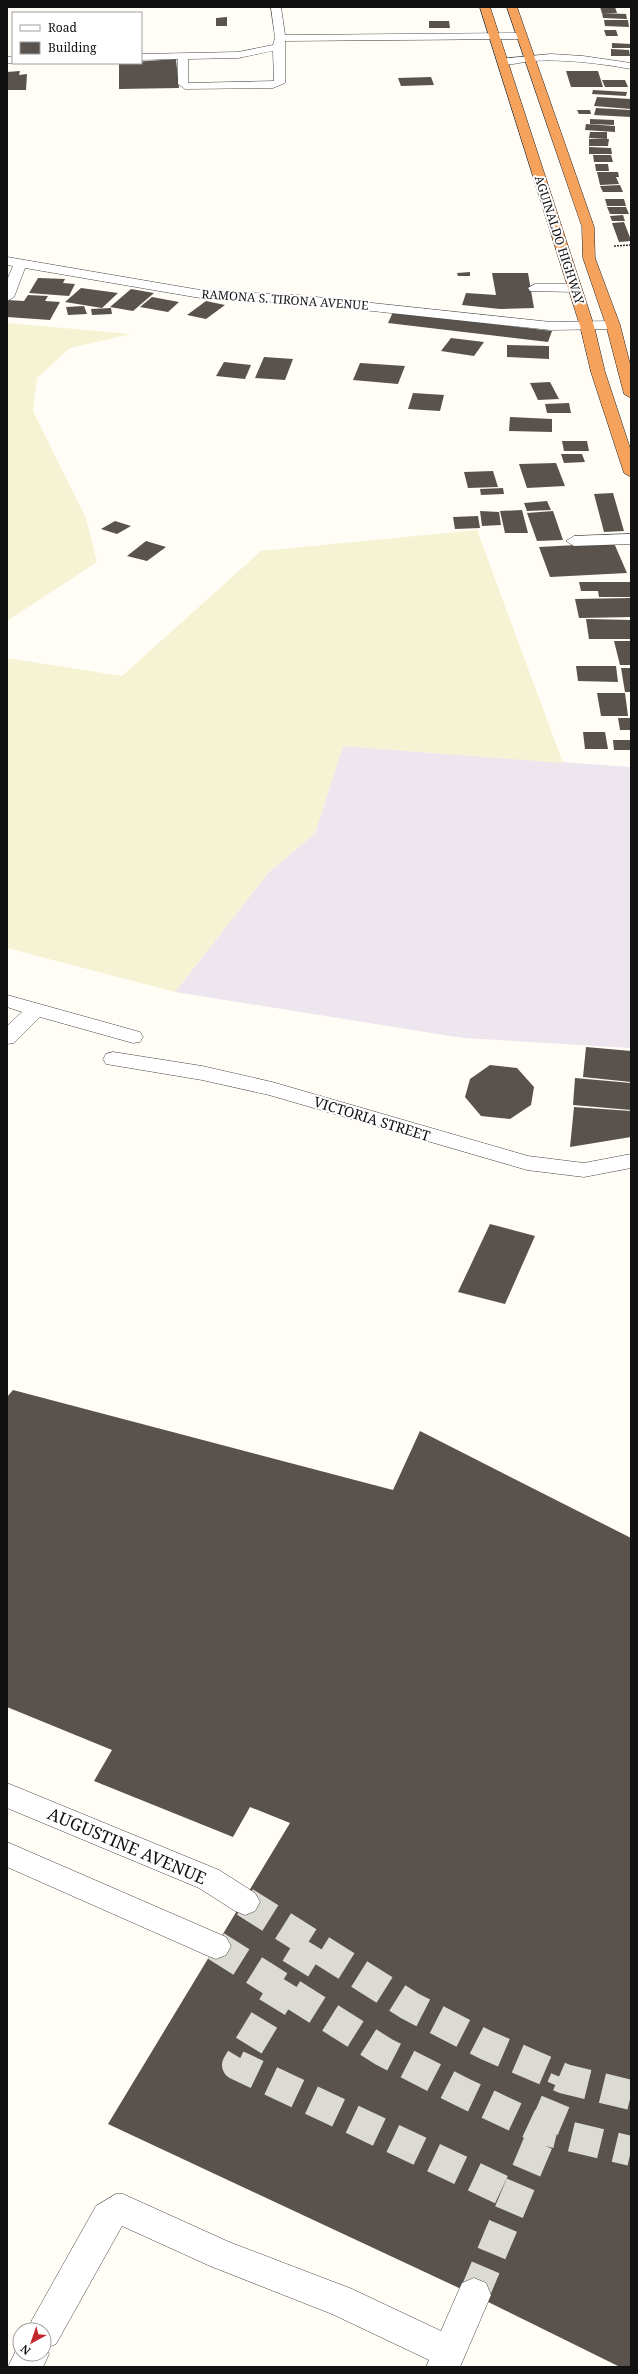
<svg xmlns="http://www.w3.org/2000/svg" width="638" height="2374" font-family="'Noto Serif',serif">
<style>
.industrial{fill:#eee6ef}
.farmland{fill:#f6f3d4}
.building{fill:#5a524d}
.lines{fill:none;stroke-linecap:round;stroke-linejoin:round}
.minor-tunnel{stroke:#dbdad3;stroke-width:30;stroke-dasharray:30 15;stroke-linecap:butt}
.minor-casing{stroke:#444;stroke-width:1}
.highway-casing{stroke:#222;stroke-width:1}
.path{stroke:#333;stroke-width:1.5;stroke-dasharray:2 1;stroke-linecap:butt}
.minor{fill:#fff;fill-rule:evenodd}
.highway{fill:#f5a25d;fill-rule:evenodd}
.labels{text-anchor:middle;stroke-width:4;stroke-linejoin:round;paint-order:stroke}
.far-street-label{font-size:12px;fill:#111;stroke:#fff}
.street-label{font-size:14px;fill:#111;stroke:#fff}
.near-street-label{font-size:17px;fill:#111;stroke:#fff}
</style>
<rect width="100%" height="100%" fill="#fffdf5"/>
<path class="industrial" d="M 343,746 L 631,767 L 631,1048 L 463,1038 L 175,992 L 268,873 L 315,833 Z"/>
<path class="farmland" d="M 7,323 L 131,334 L 70,348 L 37,378 L 33,411 L 86,518 L 97,562 L 7,621 Z
M 477,530 L 563,763 L 343,746 L 315,833 L 268,873 L 175,992 L 7,948 L 7,658 L 122,676 L 261,551 Z"/>
<path class="building" d="M 600,7 L 615,7 L 617,13 L 602,13 Z
M 602,13 L 626,14 L 627,19 L 603,18 Z
M 227,17 L 227,26 L 216,26 L 216,18 Z
M 604,20 L 628,20 L 629,27 L 605,26 Z
M 429,21 L 449,21 L 450,28 L 429,28 Z
M 604,30 L 616,30 L 618,36 L 606,36 Z
M 612,43 L 631,44 L 631,48 L 612,48 Z
M 611,49 L 629,50 L 630,56 L 611,56 Z
M 176,59 L 179,88 L 119,89 L 119,63 Z
M 20,71 L 19,75 L 27,74 L 26,90 L 7,90 L 7,72 Z
M 566,71 L 598,71 L 603,87 L 571,87 Z
M 431,77 L 434,85 L 401,86 L 398,78 Z
M 602,80 L 625,80 L 628,87 L 605,87 Z
M 593,90 L 627,92 L 626,96 L 592,94 Z
M 597,97 L 631,99 L 631,109 L 594,106 Z
M 596,108 L 631,110 L 631,117 L 594,115 Z
M 577,110 L 590,110 L 591,114 L 579,114 Z
M 590,119 L 614,120 L 614,125 L 590,124 Z
M 586,124 L 615,126 L 615,132 L 585,130 Z
M 590,132 L 607,132 L 607,139 L 589,138 Z
M 589,139 L 609,139 L 608,146 L 589,146 Z
M 589,147 L 611,148 L 612,154 L 589,154 Z
M 593,155 L 611,155 L 613,162 L 594,162 Z
M 595,164 L 608,164 L 609,171 L 596,171 Z
M 597,172 L 618,172 L 619,177 L 616,177 L 619,184 L 600,185 Z
M 620,185 L 623,192 L 603,192 L 600,186 Z
M 605,199 L 624,199 L 626,206 L 607,206 Z
M 607,207 L 626,207 L 629,214 L 610,214 Z
M 623,215 L 625,221 L 612,221 L 610,216 Z
M 624,222 L 631,240 L 631,241 L 619,242 L 612,223 Z
M 470,272 L 470,276 L 458,276 L 457,273 Z
M 492,273 L 528,273 L 534,308 L 500,309 L 462,305 L 466,293 L 496,295 Z
M 38,278 L 65,279 L 63,283 L 75,284 L 69,296 L 29,293 Z
M 81,288 L 118,293 L 102,308 L 65,302 Z
M 131,289 L 154,293 L 133,311 L 110,307 Z
M 28,295 L 48,296 L 45,301 L 60,302 L 50,320 L 7,317 L 7,300 L 24,301 Z
M 152,297 L 179,302 L 168,312 L 140,307 Z
M 206,301 L 225,305 L 206,319 L 187,315 Z
M 84,306 L 87,314 L 68,315 L 66,307 Z
M 111,308 L 112,314 L 92,315 L 91,309 Z
M 393,312 L 552,331 L 548,342 L 388,323 Z
M 451,338 L 484,342 L 474,356 L 441,351 Z
M 507,345 L 549,346 L 549,359 L 507,357 Z
M 264,357 L 293,359 L 285,380 L 255,378 Z
M 224,362 L 251,365 L 245,379 L 216,376 Z
M 360,363 L 405,366 L 398,384 L 353,380 Z
M 550,382 L 559,399 L 538,400 L 530,383 Z
M 413,393 L 444,395 L 440,411 L 408,409 Z
M 569,403 L 571,413 L 547,413 L 545,404 Z
M 510,417 L 552,419 L 552,432 L 509,431 Z
M 562,441 L 587,441 L 589,451 L 564,451 Z
M 561,454 L 582,454 L 585,462 L 564,463 Z
M 556,463 L 565,486 L 527,488 L 519,464 Z
M 493,471 L 498,487 L 468,488 L 464,472 Z
M 503,488 L 504,494 L 481,495 L 480,489 Z
M 613,493 L 624,531 L 604,532 L 594,494 Z
M 547,501 L 551,510 L 527,511 L 524,503 Z
M 522,510 L 528,533 L 505,533 L 500,511 Z
M 480,511 L 499,512 L 501,525 L 482,526 Z
M 553,511 L 563,540 L 537,541 L 527,513 Z
M 478,516 L 480,528 L 455,529 L 453,517 Z
M 115,521 L 131,526 L 117,534 L 101,529 Z
M 146,541 L 166,547 L 147,561 L 127,556 Z
M 614,543 L 627,573 L 550,577 L 539,547 Z
M 579,582 L 631,582 L 631,597 L 599,597 L 598,591 L 581,591 Z
M 631,598 L 631,617 L 579,618 L 575,599 Z
M 586,619 L 631,620 L 631,639 L 589,639 Z
M 614,641 L 631,641 L 631,665 L 620,665 Z
M 576,666 L 616,666 L 618,682 L 578,681 Z
M 621,668 L 631,668 L 631,692 L 625,692 Z
M 597,693 L 625,693 L 628,716 L 601,716 Z
M 618,718 L 631,718 L 631,730 L 620,730 Z
M 583,732 L 605,732 L 608,749 L 585,749 Z
M 613,740 L 631,740 L 631,750 L 614,750 Z
M 586,1047 L 631,1051 L 631,1082 L 583,1077 Z
M 490,1065 L 517,1068 L 534,1087 L 531,1105 L 510,1119 L 481,1116 L 465,1097 L 470,1079 Z
M 575,1078 L 631,1083 L 631,1110 L 573,1105 Z
M 574,1107 L 631,1111 L 631,1137 L 570,1147 Z
M 490,1224 L 535,1236 L 505,1304 L 458,1292 Z
M 13,1390 L 393,1490 L 420,1431 L 631,1538 L 631,2367 L 620,2367 L 474,2295 L 108,2124 L 290,1823 L 250,1807 L 233,1837 L 94,1781 L 112,1750 L 7,1707 L 7,1397 Z"/>
<g class="lines">
<path class="minor-tunnel" d="M 245,1902 L 410,2006 L 486,2045 L 565,2079 L 631,2095
M 311,1943 L 237,2065 L 515,2196
M 216,1946 L 384,2052 L 462,2092 L 543,2130 L 631,2151
M 474,2295 L 565,2079"/>
<g class="minor-casing">
<path id="minor" d="M 271,7 L 281,7 L 285,35 L 522,33 L 527,36 L 522,39 L 285,41 L 285,83 L 273,88 L 185,89 L 178,84 L 178,59 L 141,60 L 141,54 L 238,52 L 273,45 L 275,38 ZM 273,51 L 274,81 L 188,83 L 188,59 L 238,58 Z
M 551,54 L 583,56 L 631,63 L 631,69 C 598,63 564,59 530,61 C 522,62 503,68 498,61 L 499,59 Z
M 7,57 L 13,57 L 14,63 L 7,63 Z
M 7,257 L 206,291 L 297,295 L 551,322 L 613,321 L 620,325 L 613,329 L 551,330 L 297,303 L 206,299 L 25,268 L 14,297 L 7,301 L 7,280 L 13,266 L 7,265 Z
M 535,284 L 575,284 L 582,288 L 575,292 L 530,291 L 528,288 Z
M 631,534 L 631,544 L 574,546 L 566,541 L 574,536 Z
M 7,995 L 140,1032 L 143,1037 L 140,1042 L 133,1043 L 40,1017 L 14,1043 L 7,1044 L 7,1026 L 22,1012 L 7,1007 Z
M 113,1052 L 202,1066 L 272,1082 L 528,1156 L 584,1163 L 631,1154 L 631,1168 L 584,1177 L 527,1170 L 269,1095 L 202,1080 L 106,1064 L 103,1059 L 106,1054 Z
M 7,1783 L 219,1870 L 255,1893 L 260,1902 L 255,1911 L 245,1915 L 235,1911 L 199,1888 L 7,1808 Z
M 7,1842 L 226,1937 L 231,1946 L 226,1955 L 216,1959 L 206,1955 L 7,1867 Z
M 116,2194 L 123,2194 L 229,2242 L 352,2289 L 441,2331 L 462,2283 L 474,2278 L 486,2283 L 491,2295 L 460,2367 L 426,2367 L 429,2360 L 332,2314 L 210,2266 L 122,2226 L 56,2344 L 46,2348 L 49,2354 L 43,2367 L 8,2367 L 20,2342 L 20,2354 L 44,2354 L 44,2330 L 28,2330 L 32,2320 L 96,2206 Z"/>
</g>
<g class="highway-casing">
<path id="highway" d="M 480,7 L 490,7 L 594,326 L 605,372 L 631,451 L 631,477 L 624,473 L 591,372 L 580,326 Z
M 507,7 L 517,7 L 594,227 L 595,258 L 620,325 L 631,368 L 631,398 L 624,394 L 606,325 L 583,258 L 582,227 Z"/>
</g>
<path class="path" d="M 614,246 L 631,245"/>
<use href="#minor" class="minor"/>
<use href="#highway" class="highway"/>
</g>
<g class="labels">
<g class="far-street-label">
<text transform="translate(559 240) rotate(72)" y="4">AGUINALDO HIGHWAY</text>
<text transform="translate(285 300) rotate(4)" y="4">RAMONA S. TIRONA AVENUE</text>
</g>
<g class="street-label">
<text transform="translate(372 1119) rotate(17)" y="5">VICTORIA STREET</text>
</g>
<g class="near-street-label">
<text transform="translate(127 1846) rotate(23)" y="6">AUGUSTINE AVENUE</text>
</g>
</g>
<rect width="638" height="2374" fill="none" stroke="#111111" stroke-width="16"/>
<rect x="12" y="12" width="130" height="52" fill="#ffffff" stroke="#a0a0a0"/>
<rect x="20" y="25" width="20" height="6" fill="#ffffff" stroke="#a0a0a0"/>
<text x="48" y="32" font-size="12" fill="#111111">Road</text>
<rect x="20" y="42" width="20" height="12" fill="#5a524d" stroke="#a0a0a0"/>
<text x="48" y="52" font-size="12" fill="#111111">Building</text>
<g transform="translate(32 2342) rotate(220)"><circle r="19" fill="#ffffff" stroke="#a0a0a0"/>
<path d="M0-3L7 15L0 10L-7 15Z" fill="#c4262e"/>
<text y="-6" font-size="11" font-weight="bold" text-anchor="middle" fill="#111111">N</text>
</g>
</svg>
